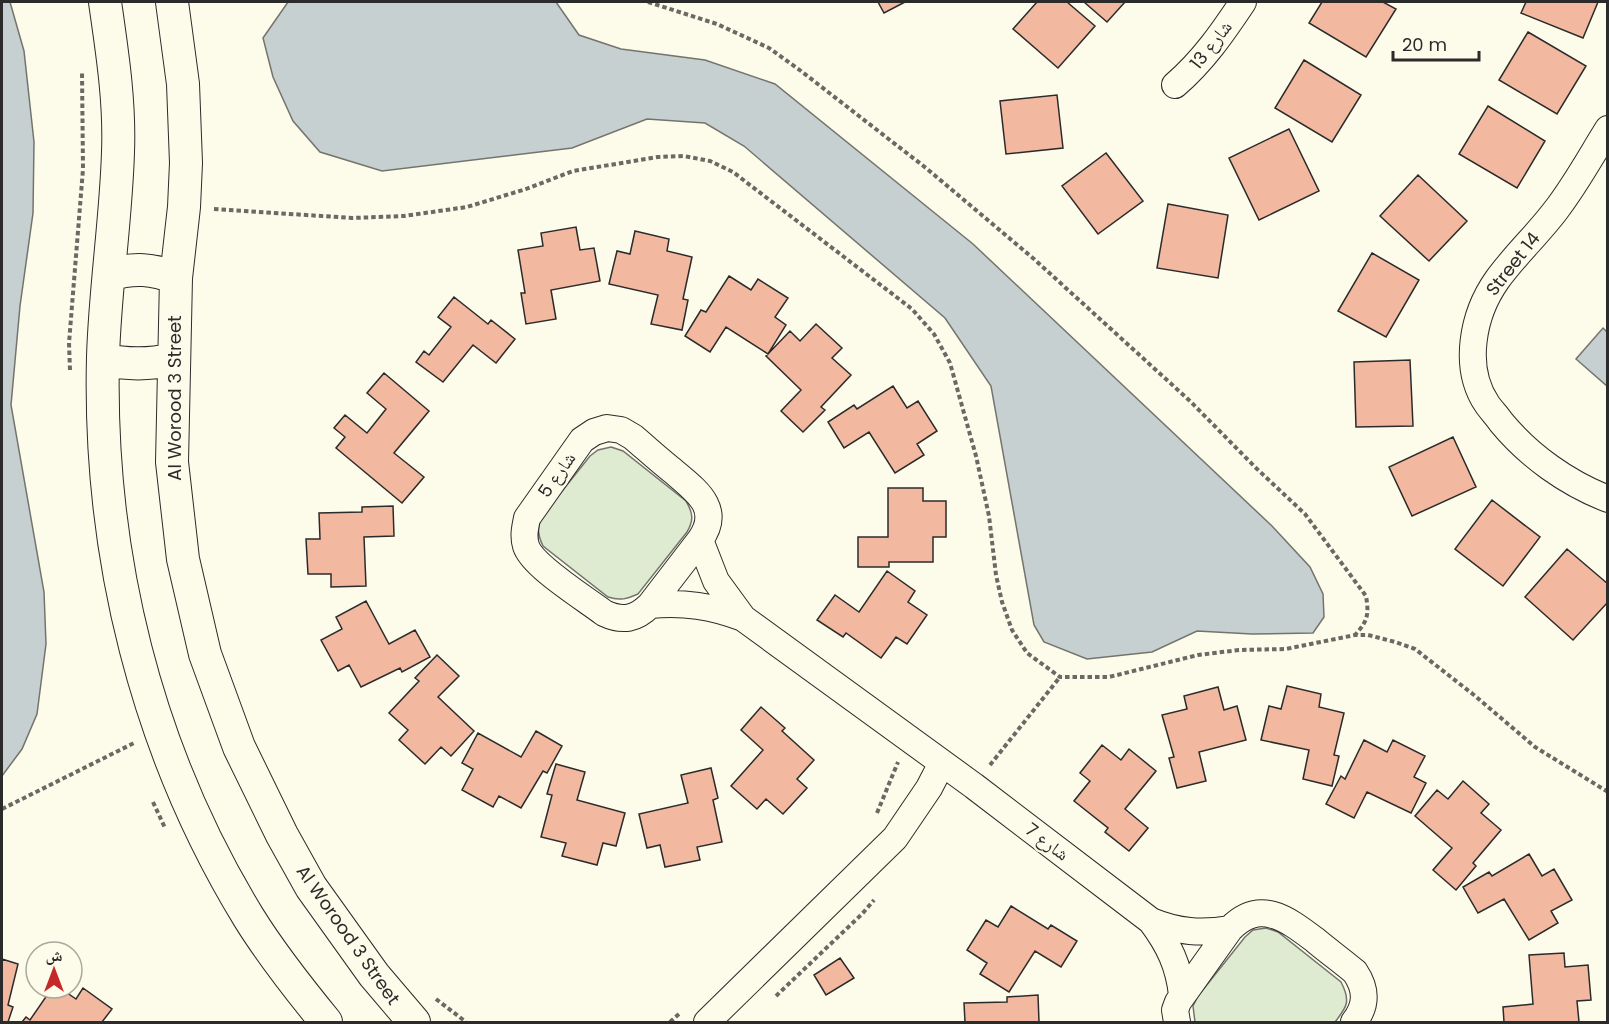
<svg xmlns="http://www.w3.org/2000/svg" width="1609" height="1024" font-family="Poppins,'Noto Naskh Arabic',sans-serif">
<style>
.green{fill:#deebd1;stroke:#74746e;stroke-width:1.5}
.water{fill:#c7d0d0;stroke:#74746e;stroke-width:1.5}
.building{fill:#f2b8a0;stroke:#2b2b2b;stroke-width:1.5}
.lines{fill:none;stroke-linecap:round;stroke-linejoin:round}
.minor-casing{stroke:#2b2b2b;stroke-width:28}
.tertiary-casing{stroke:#2b2b2b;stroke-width:34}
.path{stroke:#6a6964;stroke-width:4;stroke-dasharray:4.5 3;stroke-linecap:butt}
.minor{stroke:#fdfbea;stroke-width:26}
.tertiary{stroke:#fdfbea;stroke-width:32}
.labels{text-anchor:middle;stroke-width:4.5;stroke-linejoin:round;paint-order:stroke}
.street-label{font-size:18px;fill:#2b2b2b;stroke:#fdfbea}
</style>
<rect width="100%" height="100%" fill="#fdfbea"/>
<path class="green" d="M 611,447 L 623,451 L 686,501 C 693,513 694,520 687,532 L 638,594 C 627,599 620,601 608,597 L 543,546 C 537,533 537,527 543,515 L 590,456 L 598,450 Z
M 1266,928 L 1278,932 L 1341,982 C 1351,1001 1347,1007 1335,1022 L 1195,1022 L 1193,1006 L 1198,996 L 1245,937 L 1253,930 Z"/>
<path class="water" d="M 2,2 L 10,2 L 24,51 L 34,142 L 33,213 L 20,306 L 11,405 L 44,592 L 46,644 L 37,714 L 22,749 L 2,776 Z
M 288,2 L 556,2 L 579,35 L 621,49 L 705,60 L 775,84 L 973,244 L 1272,526 L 1310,567 L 1323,594 L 1324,617 L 1313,633 L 1252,634 L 1197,631 L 1152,652 L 1087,659 L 1044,642 L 1034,625 L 991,386 L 945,318 L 744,146 L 705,123 L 647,119 L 572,148 L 382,171 L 320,152 L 293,121 L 273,77 L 263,38 Z
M 1603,328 L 1607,332 L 1607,386 L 1576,359 Z"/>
<path class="building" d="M 878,2 L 905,2 L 884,13 Z
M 1037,2 L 1067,2 L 1095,26 L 1058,68 L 1013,29 Z
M 1084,2 L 1125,2 L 1107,22 Z
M 1322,2 L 1383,2 L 1396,9 L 1366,57 L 1309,23 Z
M 1526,2 L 1598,2 L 1583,38 L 1521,13 Z
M 1528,32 L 1586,66 L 1557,114 L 1499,80 Z
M 1304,60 L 1361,95 L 1332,142 L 1275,108 Z
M 1057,95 L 1063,148 L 1006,154 L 1000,101 Z
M 1488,106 L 1545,141 L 1517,188 L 1459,154 Z
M 1289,129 L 1319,191 L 1259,220 L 1229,158 Z
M 1106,153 L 1143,201 L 1098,234 L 1062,186 Z
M 1418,175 L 1467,221 L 1429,261 L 1380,216 Z
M 1168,204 L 1228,215 L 1218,278 L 1157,268 Z
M 576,227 L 580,250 L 594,248 L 600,281 L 551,290 L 556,319 L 526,324 L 521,293 L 525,293 L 518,250 L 543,246 L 541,233 Z
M 635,231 L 669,239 L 667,251 L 692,257 L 683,299 L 688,300 L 682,330 L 651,324 L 658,295 L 609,284 L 617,251 L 630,254 Z
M 1372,253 L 1419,280 L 1386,337 L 1338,311 Z
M 729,276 L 751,290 L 758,279 L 788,298 L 775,317 L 786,325 L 768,354 L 726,327 L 710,352 L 685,336 L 701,310 L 706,312 Z
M 454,297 L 488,324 L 491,320 L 515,339 L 496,363 L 473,345 L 443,382 L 416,362 L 424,351 L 429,355 L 451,327 L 438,317 Z
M 816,324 L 842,348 L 832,358 L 851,375 L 821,407 L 825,410 L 803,432 L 781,411 L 801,390 L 766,356 L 790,331 L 800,341 Z
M 1410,360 L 1413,426 L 1356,427 L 1354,362 Z
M 384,373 L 429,411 L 394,453 L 424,477 L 402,503 L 336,448 L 345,437 L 334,428 L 345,415 L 367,433 L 386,409 L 367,393 Z
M 893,386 L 907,408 L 918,401 L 937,431 L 917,444 L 924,455 L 895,473 L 869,432 L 844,448 L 828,422 L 854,405 L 857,409 Z
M 1453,437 L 1476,487 L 1412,516 L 1389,467 Z
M 888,488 L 923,488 L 923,501 L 946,501 L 946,537 L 933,537 L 933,562 L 889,562 L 889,567 L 858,567 L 858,537 L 888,537 Z
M 1492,500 L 1540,537 L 1503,586 L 1455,549 Z
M 393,506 L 394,536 L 364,537 L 366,586 L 331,587 L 331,574 L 308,574 L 306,539 L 320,539 L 319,513 L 362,512 L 362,507 Z
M 1567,549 L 1608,584 L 1608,602 L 1573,640 L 1525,597 Z
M 887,571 L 915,591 L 908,602 L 927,615 L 907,644 L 896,637 L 881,658 L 846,633 L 843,637 L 817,620 L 835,595 L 859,612 Z
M 366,601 L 389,644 L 415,630 L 430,657 L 402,672 L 400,668 L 361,687 L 349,665 L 338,671 L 321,640 L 342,629 L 336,617 Z
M 437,655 L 459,676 L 438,697 L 474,731 L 451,756 L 441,747 L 425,764 L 399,740 L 408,730 L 389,713 L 419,681 L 415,678 Z
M 1287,686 L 1321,694 L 1319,707 L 1344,713 L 1334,755 L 1339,756 L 1332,786 L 1303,779 L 1309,750 L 1261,740 L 1269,706 L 1281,709 Z
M 1218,687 L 1224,710 L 1237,706 L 1246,740 L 1199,752 L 1206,781 L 1177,788 L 1169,758 L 1174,757 L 1162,715 L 1187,709 L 1184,696 Z
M 761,707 L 785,728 L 782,731 L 814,760 L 797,779 L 807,788 L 783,814 L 766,799 L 757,809 L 731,786 L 763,750 L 741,730 Z
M 536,731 L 562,746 L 547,773 L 543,771 L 521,808 L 499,796 L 493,807 L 462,790 L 473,769 L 462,763 L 478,733 L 521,757 Z
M 1364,740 L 1387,752 L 1393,740 L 1425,756 L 1414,777 L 1426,783 L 1411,813 L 1367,792 L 1354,818 L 1326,804 L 1341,776 L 1345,779 Z
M 1102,745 L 1121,760 L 1129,749 L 1156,771 L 1125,809 L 1148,828 L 1129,851 L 1105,832 L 1108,828 L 1074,801 L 1090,781 L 1080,773 Z
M 556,764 L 585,772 L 577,800 L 625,813 L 616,846 L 603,843 L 597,865 L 562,856 L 566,843 L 541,837 L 552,795 L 547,794 Z
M 711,768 L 718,798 L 713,800 L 722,842 L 697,847 L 700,860 L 665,867 L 660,845 L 647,848 L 639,814 L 688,803 L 681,775 Z
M 1463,781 L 1489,804 L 1481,813 L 1501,830 L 1473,863 L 1476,866 L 1456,890 L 1433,870 L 1452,848 L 1415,816 L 1437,790 L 1448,799 Z
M 1529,854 L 1542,876 L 1554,869 L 1572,900 L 1551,911 L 1558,923 L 1529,940 L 1504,899 L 1478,913 L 1463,887 L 1489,872 L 1492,876 Z
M 1011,906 L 1048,929 L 1051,925 L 1077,941 L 1061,967 L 1035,951 L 1009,992 L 980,974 L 987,963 L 967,950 L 986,920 L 998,927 Z
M 1564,953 L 1565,967 L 1588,965 L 1591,1000 L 1577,1001 L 1579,1022 L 1504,1022 L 1503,1007 L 1533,1004 L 1529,955 Z
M 840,958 L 854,978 L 826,995 L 814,975 Z
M 2,959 L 18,964 L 8,1005 L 13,1007 L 8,1022 L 2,1022 Z
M 52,988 L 60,988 L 76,999 L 83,988 L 112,1009 L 102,1022 L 22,1022 L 26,1017 L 30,1020 Z
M 1038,995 L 1039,1022 L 965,1022 L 964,1003 L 1007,1002 L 1007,997 Z"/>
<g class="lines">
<g class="minor-casing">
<path id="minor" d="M 1175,85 C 1203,61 1223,32 1243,2
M 1608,129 C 1591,156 1576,184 1556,210 C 1538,234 1515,255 1497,280 C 1473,314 1462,367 1487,404 C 1491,410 1497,416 1501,422 C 1529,456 1567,483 1608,499
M 607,428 L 621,430 L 633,437 C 646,448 659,460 673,471 C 695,490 723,508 700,540 L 650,605 C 636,619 623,622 604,613 C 586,599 532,566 526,546 C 523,536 525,528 527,518 L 582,440 L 594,432 Z
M 700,540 L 716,581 L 743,618
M 650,605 C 684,602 712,606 743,618 L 974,786 L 1151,921 C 1169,945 1179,966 1182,995
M 1151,921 C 1178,932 1201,934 1230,929
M 707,1022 L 895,838 L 929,788 L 942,763
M 1177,1022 L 1175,1010 L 1178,1002 L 1230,929 C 1260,898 1287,919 1315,940 C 1328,951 1342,961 1355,972 C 1367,990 1367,1005 1354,1022"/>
</g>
<g class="tertiary-casing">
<path id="tertiary" d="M 105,2 C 112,51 120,101 118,152 C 116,220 105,288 103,357 C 98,554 146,750 249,918 C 272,955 299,989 326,1022
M 172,2 L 183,84 L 186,163 L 184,207 L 176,278 L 172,462 L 183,559 L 205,654 L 239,747 L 282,835 L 311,887 L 374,975 L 414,1022
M 109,275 C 134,267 153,269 176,278
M 103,359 C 127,365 149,365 173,359"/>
</g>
<path class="path" d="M 648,2 L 717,24 L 769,48 L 801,71 L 926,168 L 1034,259 L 1190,401 L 1256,468 L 1305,514 L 1366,596 C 1369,614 1368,621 1355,635
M 214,209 L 352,218 L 404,216 L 467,207 L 526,189 L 573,171 L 658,157 L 684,156 L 710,161 L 733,172 L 912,309 L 934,334 L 950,363 L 976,456 L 989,516 L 996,575 L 1002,602 L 1012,630 L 1027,653 L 1060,677 L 1109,677 L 1198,655 L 1239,650 L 1286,649 L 1355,635 L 1368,635 L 1395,642 L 1415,649 L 1474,695 L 1535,747 L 1608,792
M 70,370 L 69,343 L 83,169 L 82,72
M 990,765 L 1060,677
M 153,802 L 165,828
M 2,809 L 134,743
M 877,813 L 898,762
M 776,996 L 862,914 L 874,900
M 436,999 L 466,1022
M 670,1022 L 680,1013"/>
<use href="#minor" class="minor"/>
<use href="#tertiary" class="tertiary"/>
</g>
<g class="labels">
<g class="street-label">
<text transform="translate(1211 45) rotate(-52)" y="6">شارع 13</text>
<text transform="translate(1513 264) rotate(-52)" y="6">Street 14</text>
<text transform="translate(175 398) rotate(-90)" y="6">Al Worood 3 Street</text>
<text transform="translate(557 475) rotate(-55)" y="6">شارع 5</text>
<text transform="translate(1047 842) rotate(37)" y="6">شارع 7</text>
<text transform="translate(348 935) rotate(55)" y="6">Al Worood 3 Street</text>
</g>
</g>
<rect width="1609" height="1024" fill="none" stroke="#2b2b2b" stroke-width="6"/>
<g transform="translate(54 970)"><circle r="28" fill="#fdfbea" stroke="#a9a89e" stroke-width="1.5"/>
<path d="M0-4.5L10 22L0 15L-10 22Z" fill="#c62828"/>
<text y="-9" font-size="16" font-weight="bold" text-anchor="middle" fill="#2b2b2b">ش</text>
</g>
<path d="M1393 51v9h86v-9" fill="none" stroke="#2b2b2b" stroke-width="3"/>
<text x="1402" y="51" font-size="18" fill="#2b2b2b" stroke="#fdfbea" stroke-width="4.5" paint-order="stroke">20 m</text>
</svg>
